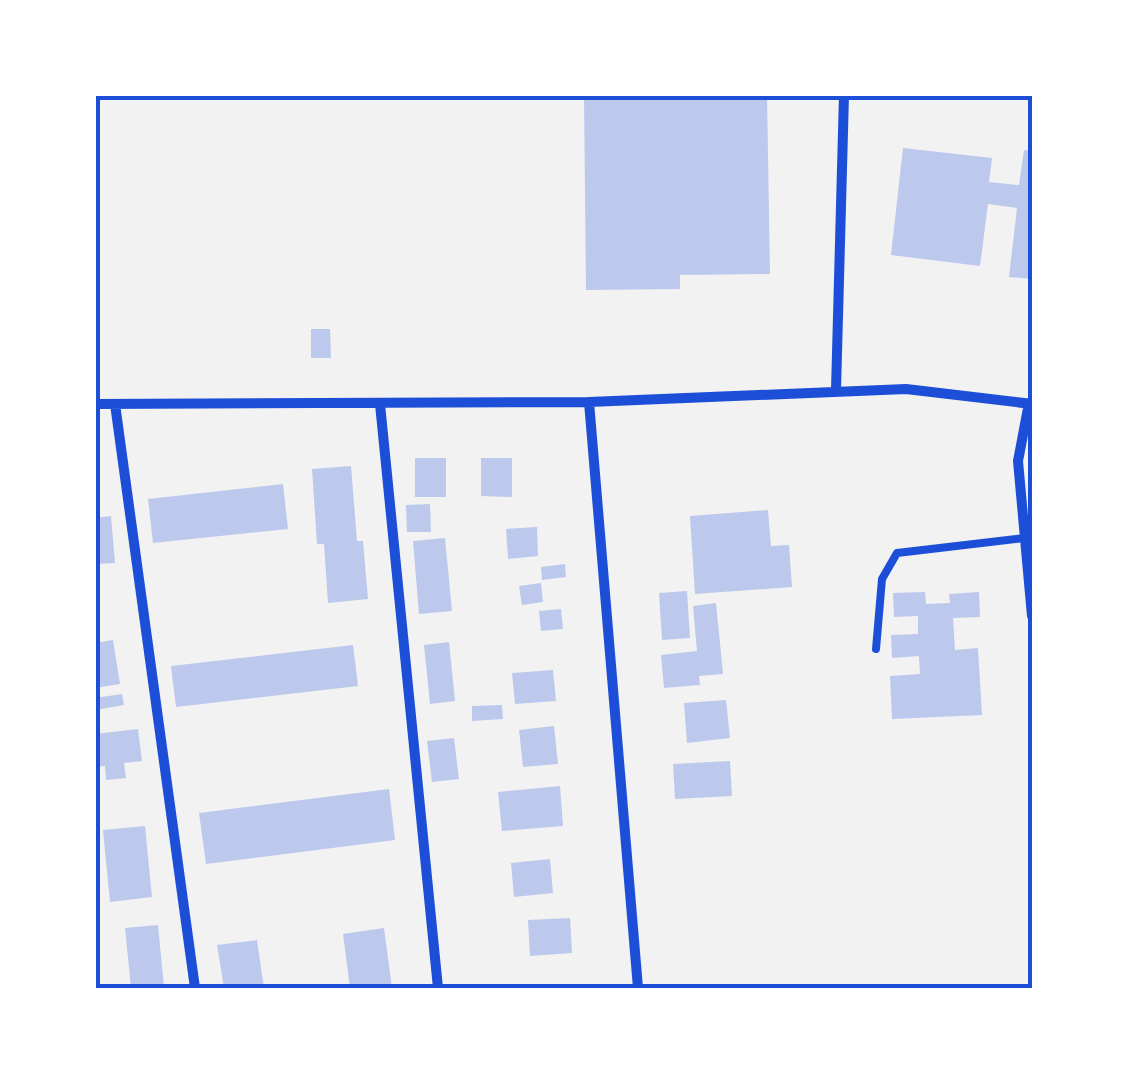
<svg xmlns="http://www.w3.org/2000/svg" width="1127" height="1083" font-family="Arial,sans-serif">
<style>
.building{fill:#bdc9ec}
.lines{fill:none;stroke-linecap:round;stroke-linejoin:round}
.service{stroke:#1d4ed8;stroke-width:8}
.minor{stroke:#1d4ed8;stroke-width:10}
.neatline{fill:none;stroke:#1d4ed8;stroke-width:4}
</style>
<rect width="100%" height="100%" fill="#f2f2f2"/>
<path class="building" d="M 584,95 L 767,95 L 770,274 L 680,275 L 680,289 L 586,290 Z
M 903,148 L 992,158 L 989,182 L 1019,185 L 1024,150 L 1032,151 L 1032,279 L 1009,277 L 1017,208 L 988,204 L 980,266 L 891,255 Z
M 311,329 L 330,329 L 331,358 L 311,358 Z
M 415,458 L 446,458 L 446,497 L 415,497 Z
M 481,458 L 512,458 L 512,497 L 481,496 Z
M 351,466 L 357,541 L 363,541 L 368,599 L 328,603 L 324,544 L 317,544 L 312,469 Z
M 283,484 L 288,529 L 153,543 L 148,499 Z
M 430,504 L 431,532 L 407,532 L 406,505 Z
M 768,510 L 771,546 L 789,545 L 792,587 L 695,594 L 690,516 Z
M 111,516 L 115,563 L 95,564 L 95,518 Z
M 537,527 L 538,556 L 508,559 L 506,529 Z
M 445,538 L 452,611 L 419,614 L 413,541 Z
M 565,564 L 566,577 L 542,580 L 541,567 Z
M 541,583 L 543,602 L 522,605 L 519,586 Z
M 687,591 L 690,638 L 662,640 L 659,593 Z
M 925,592 L 926,604 L 950,603 L 949,594 L 979,592 L 980,617 L 953,618 L 955,650 L 978,648 L 982,715 L 892,719 L 890,676 L 920,674 L 919,656 L 892,658 L 891,635 L 918,634 L 918,616 L 894,617 L 893,593 Z
M 716,603 L 723,674 L 699,676 L 700,685 L 664,688 L 661,655 L 697,651 L 693,606 Z
M 561,609 L 563,629 L 541,631 L 539,611 Z
M 113,640 L 120,684 L 95,688 L 95,643 Z
M 449,642 L 455,701 L 430,704 L 424,645 Z
M 353,645 L 358,686 L 176,707 L 171,666 Z
M 553,670 L 556,701 L 515,704 L 512,673 Z
M 122,694 L 124,705 L 95,710 L 95,698 Z
M 726,700 L 730,738 L 687,743 L 684,703 Z
M 502,705 L 503,719 L 472,721 L 472,706 Z
M 554,726 L 558,764 L 523,767 L 519,730 Z
M 138,729 L 142,761 L 124,763 L 126,778 L 106,780 L 105,766 L 95,767 L 95,734 Z
M 454,738 L 459,779 L 432,782 L 427,741 Z
M 730,761 L 732,796 L 675,799 L 673,764 Z
M 560,786 L 563,826 L 502,831 L 498,792 Z
M 389,789 L 395,840 L 206,864 L 199,813 Z
M 145,826 L 152,897 L 110,902 L 103,830 Z
M 550,859 L 553,893 L 514,897 L 511,863 Z
M 570,918 L 572,953 L 530,956 L 528,920 Z
M 158,925 L 164,987 L 131,988 L 125,928 Z
M 384,928 L 392,988 L 350,988 L 343,934 Z
M 257,940 L 264,988 L 224,988 L 217,945 Z"/>
<g class="lines">
<path class="service" d="M 876,649 L 882,579 L 897,553 L 1025,538"/>
<path class="minor" d="M 836,390 L 844,95
M 589,402 L 638,988
M 1029,403 L 1018,461 L 1032,616
M 95,404 L 589,402 L 906,389 L 1032,404
M 115,404 L 195,988
M 380,404 L 438,988"/>
</g>
<rect width="1127" height="1083" fill="none" stroke="#ffffff" stroke-width="195"/>
<rect x="98" y="98" width="932" height="888" class="neatline"/>
</svg>
